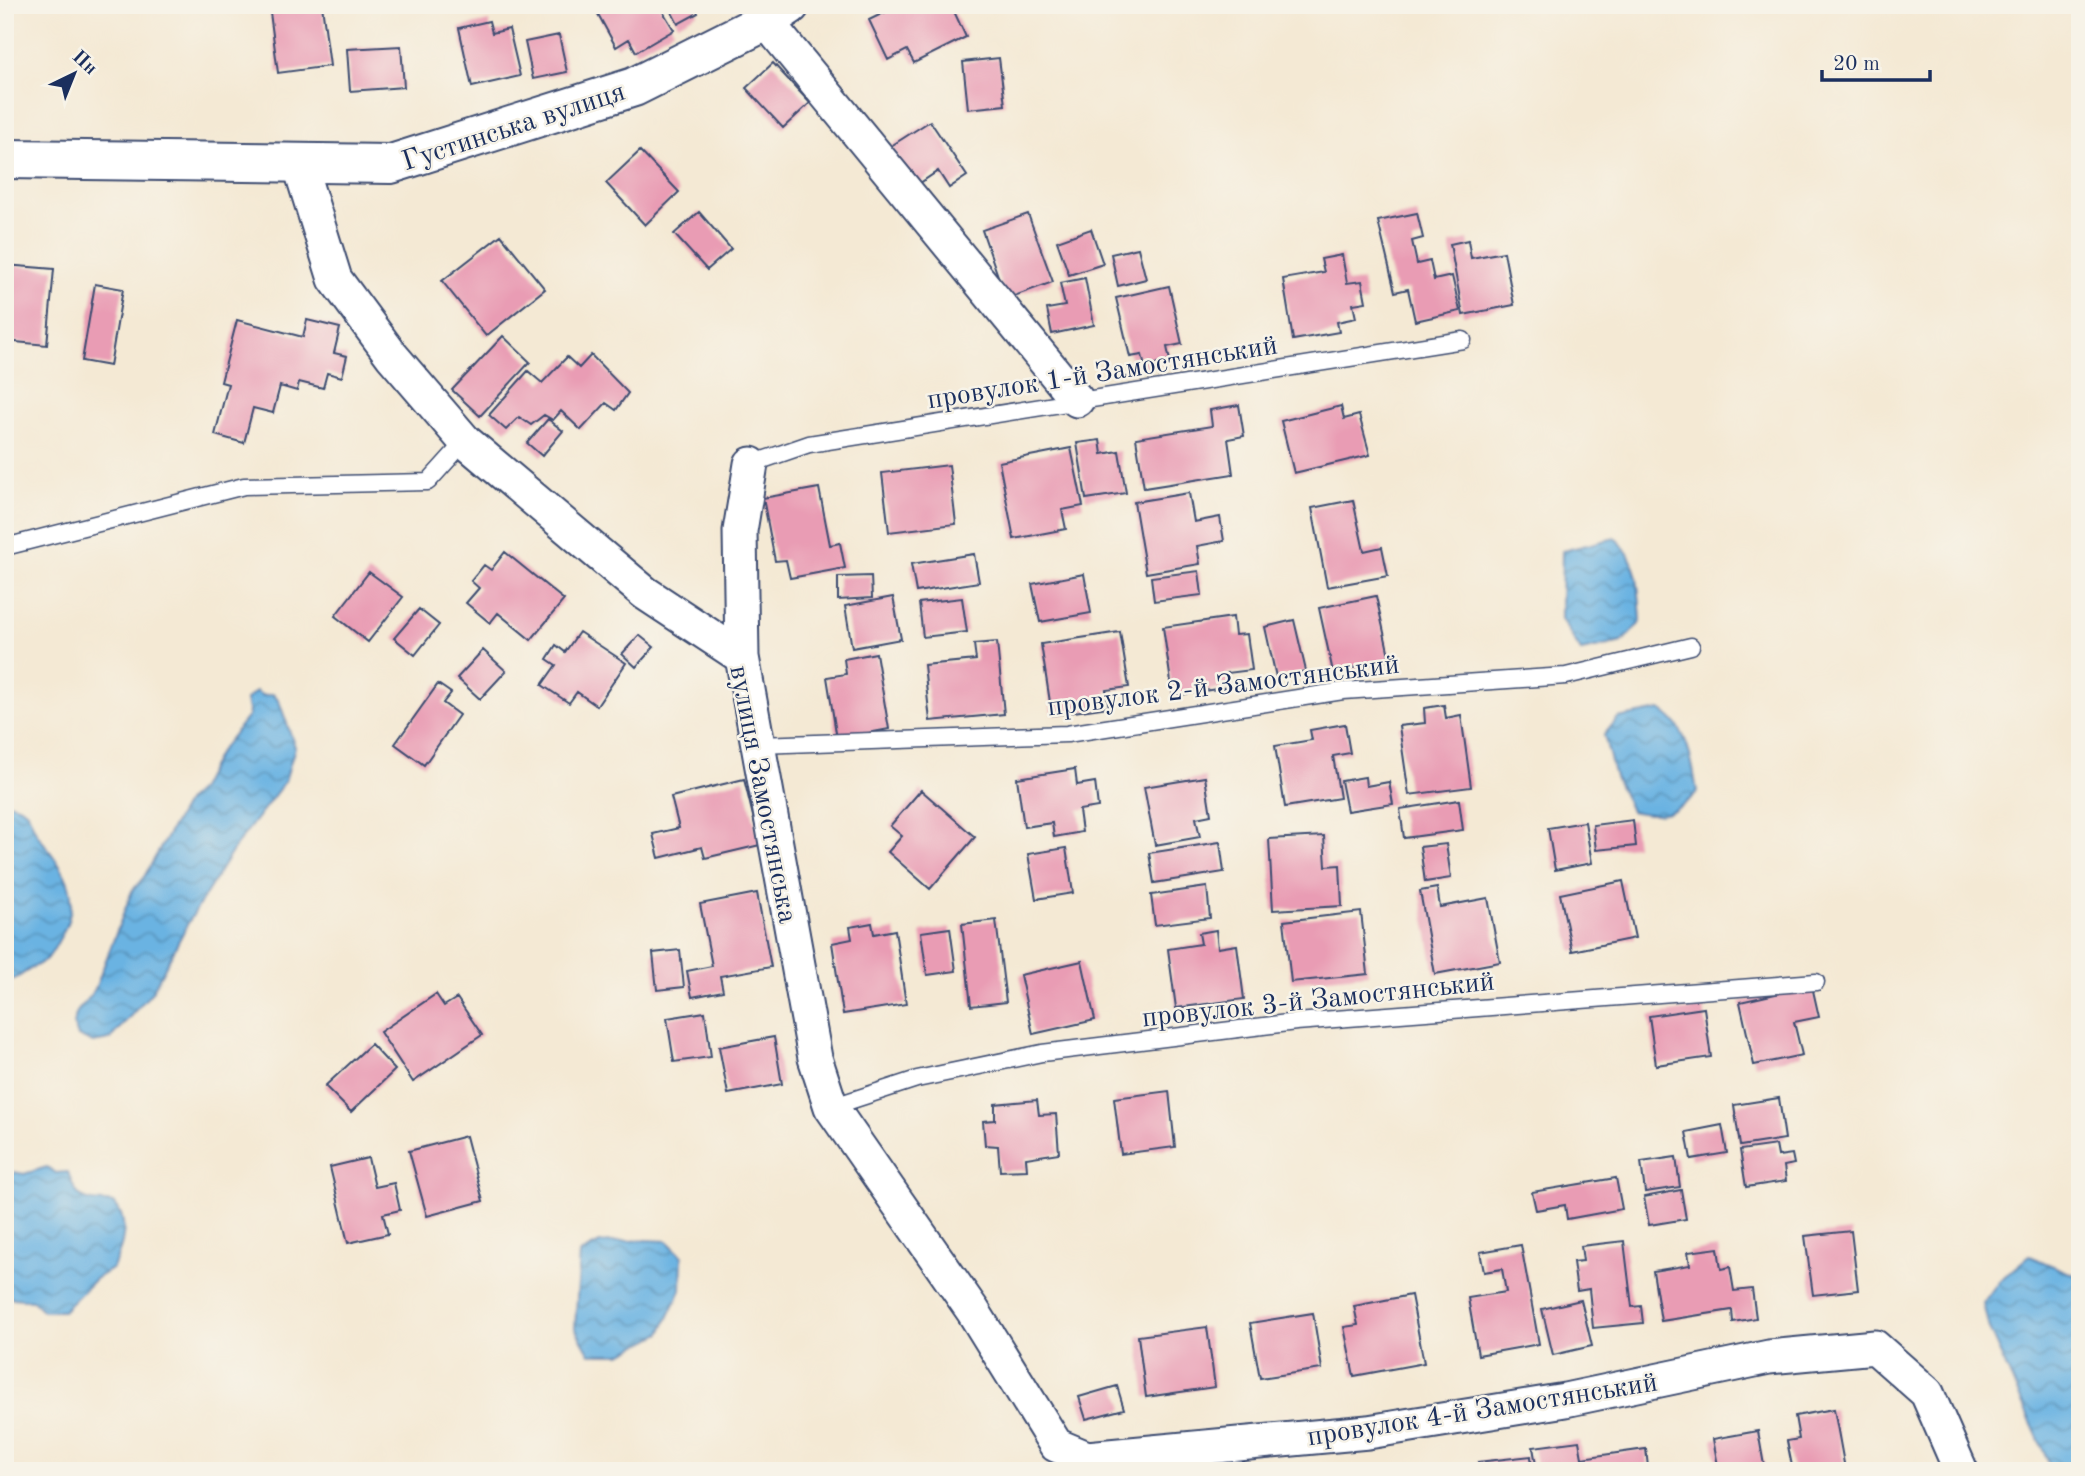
<svg xmlns="http://www.w3.org/2000/svg" width="2085" height="1476" font-family="'Old Standard TT',serif">
<style>
.water{fill:url(#water-waves);stroke:#4371a0;stroke-width:2}
.building{fill:#e99cb4}
.lines{fill:none;stroke-linecap:round;stroke-linejoin:round}
.service-casing{stroke:#3c4b70;stroke-width:19}
.minor-casing{stroke:#3c4b70;stroke-width:37}
.secondary-casing{stroke:#3c4b70;stroke-width:42}
.service{stroke:#fff;stroke-width:16}
.minor{stroke:#fff;stroke-width:33}
.secondary{stroke:#fff;stroke-width:38}
.labels{text-anchor:middle;stroke-width:5;stroke-linejoin:round;paint-order:stroke}
.street-label{font-size:28px;fill:#1b2f5e;stroke:#f7f3e8}
</style>
<defs>
<pattern id="water-waves" width="16" height="10" patternUnits="userSpaceOnUse" patternTransform="scale(1.75)"><rect width="16" height="10" fill="#6bb3e2"/><path d="M0 5q4-4 8 0t8 0" fill="none" stroke="#5792ba"/></pattern>
</defs>
<rect width="100%" height="100%" fill="#f7f3e8"/>
<filter id="ink" filterUnits="userSpaceOnUse"><feTurbulence type="fractalNoise" baseFrequency=".0143" numOctaves="2"/><feDisplacementMap in="SourceGraphic" scale="14" xChannelSelector="R" yChannelSelector="G"/><feConvolveMatrix kernelMatrix="1 2 1 2 8 2 1 2 1" color-interpolation-filters="sRGB"/></filter>
<filter id="wash" filterUnits="userSpaceOnUse"><feTurbulence type="fractalNoise" baseFrequency=".00686" numOctaves="4" result="noise"/><feDisplacementMap in="SourceGraphic" scale="28" xChannelSelector="R" yChannelSelector="G"/><feGaussianBlur stdDeviation="1.57" result="paint"/><feColorMatrix in="noise" values="0 0 0 0 0 0 0 0 0 0 0 0 0 0 0 0 0 1.4 0 .05"/><feComposite in="paint" operator="in"/></filter>
<g filter="url(#wash)">
<rect width="100%" height="100%" fill="#f4e9d4"/>
<path class="water" d="M 1615,538 C 1640,560 1639,592 1641,622 L 1622,642 L 1581,651 L 1561,619 L 1562,551 Z
M 256,691 L 263,696 L 273,694 L 279,701 L 295,747 L 285,781 L 235,847 L 188,923 L 152,992 L 109,1040 L 93,1043 L 78,1036 L 73,1024 L 77,1012 L 95,989 L 132,891 L 144,877 L 187,801 L 200,789 L 218,754 L 249,715 L 246,700 Z
M 1660,710 C 1689,727 1692,762 1697,792 C 1677,814 1660,818 1631,811 L 1615,777 L 1604,735 L 1618,718 Z
M 5,802 C 38,810 25,818 40,838 C 65,872 84,895 61,936 C 50,955 53,956 34,967 C 23,972 17,981 5,981 Z
M 47,1167 L 56,1173 L 68,1172 C 78,1204 84,1200 114,1203 C 131,1222 122,1247 113,1268 L 95,1279 L 63,1311 L 43,1311 L 32,1300 L 5,1297 L 5,1180 L 14,1172 L 24,1174 Z
M 645,1240 L 667,1241 L 682,1256 L 681,1290 L 661,1333 L 621,1354 L 590,1354 L 575,1328 L 580,1253 L 600,1243 Z
M 2029,1256 L 2075,1275 L 2080,1287 L 2080,1471 L 2054,1471 L 2051,1467 L 1989,1329 L 1983,1303 L 1999,1281 Z"/>
<g id="blocks">
<path class="building" d="M 269,5 L 322,5 L 330,66 L 278,73 Z
M 593,5 L 659,5 L 674,30 L 636,52 L 629,39 L 616,47 Z
M 668,5 L 694,5 L 698,13 L 678,24 Z
M 900,5 L 951,5 L 966,37 L 914,63 L 907,50 L 888,60 L 869,20 Z
M 489,21 L 492,33 L 509,29 L 520,76 L 472,87 L 459,28 Z
M 559,35 L 567,72 L 533,79 L 525,42 Z
M 401,46 L 404,87 L 350,91 L 347,49 Z
M 999,58 L 1005,105 L 968,109 L 963,62 Z
M 773,63 L 810,103 L 783,128 L 746,88 Z
M 930,121 L 967,176 L 949,188 L 938,171 L 917,185 L 891,146 Z
M 640,151 L 679,192 L 645,225 L 606,183 Z
M 699,212 L 731,249 L 707,270 L 674,234 Z
M 1417,213 L 1423,238 L 1412,241 L 1417,264 L 1430,261 L 1434,280 L 1452,276 L 1460,311 L 1415,321 L 1408,289 L 1395,292 L 1378,221 Z
M 1028,214 L 1053,282 L 1006,299 L 982,230 Z
M 1091,229 L 1103,264 L 1069,275 L 1057,241 Z
M 501,235 L 545,289 L 486,336 L 442,281 Z
M 1468,240 L 1471,258 L 1504,252 L 1514,305 L 1463,315 L 1450,244 Z
M 1138,248 L 1146,279 L 1118,286 L 1111,254 Z
M 1342,255 L 1347,283 L 1362,281 L 1366,302 L 1353,304 L 1356,318 L 1337,322 L 1339,332 L 1293,340 L 1283,279 L 1324,272 L 1321,259 Z
M 5,265 L 54,269 L 47,345 L 5,341 Z
M 1085,278 L 1094,325 L 1052,334 L 1047,309 L 1065,306 L 1060,283 Z
M 95,284 L 123,289 L 110,366 L 82,361 Z
M 1169,286 L 1182,344 L 1167,347 L 1170,361 L 1145,367 L 1142,355 L 1130,357 L 1116,298 Z
M 237,320 L 303,337 L 307,320 L 340,328 L 334,353 L 347,356 L 342,377 L 327,373 L 323,388 L 299,382 L 297,391 L 280,386 L 273,413 L 253,408 L 244,443 L 215,435 L 228,384 L 221,382 Z
M 503,336 L 530,362 L 480,416 L 452,390 Z
M 591,355 L 628,393 L 616,410 L 606,403 L 581,430 L 561,411 L 553,420 L 544,415 L 531,425 L 519,417 L 506,430 L 489,415 L 528,371 L 542,383 L 567,357 L 579,368 Z
M 1239,405 L 1244,436 L 1228,439 L 1233,474 L 1144,488 L 1136,438 L 1212,426 L 1210,410 Z
M 1341,406 L 1344,419 L 1359,415 L 1370,455 L 1294,473 L 1281,421 Z
M 548,419 L 563,431 L 542,456 L 527,443 Z
M 1100,440 L 1102,454 L 1119,451 L 1126,493 L 1086,499 L 1077,443 Z
M 1071,448 L 1083,506 L 1062,510 L 1066,529 L 1014,539 L 999,462 Z
M 949,465 L 956,524 L 889,532 L 882,473 Z
M 819,488 L 830,545 L 840,543 L 845,568 L 790,578 L 786,560 L 775,561 L 763,498 Z
M 1189,493 L 1194,522 L 1220,517 L 1224,541 L 1197,546 L 1200,564 L 1146,573 L 1134,502 Z
M 1353,500 L 1364,551 L 1382,547 L 1388,576 L 1327,587 L 1312,508 Z
M 505,552 L 564,600 L 531,640 L 498,613 L 490,623 L 466,603 L 479,588 L 471,581 L 484,565 L 491,570 Z
M 974,554 L 979,582 L 916,592 L 911,564 Z
M 1199,571 L 1202,595 L 1154,601 L 1151,577 Z
M 369,572 L 403,597 L 368,642 L 335,616 Z
M 1084,574 L 1091,613 L 1040,622 L 1032,584 Z
M 871,576 L 872,598 L 838,600 L 838,577 Z
M 1376,596 L 1390,660 L 1333,672 L 1319,608 Z
M 893,597 L 901,639 L 852,648 L 845,606 Z
M 962,598 L 967,632 L 923,637 L 919,603 Z
M 419,609 L 439,625 L 415,655 L 394,638 Z
M 1233,617 L 1235,635 L 1247,634 L 1252,670 L 1227,673 L 1229,687 L 1173,696 L 1163,627 Z
M 1294,620 L 1306,671 L 1276,677 L 1265,627 Z
M 579,632 L 626,663 L 597,706 L 577,692 L 569,703 L 542,685 L 556,665 L 547,659 L 556,645 L 565,652 Z
M 1120,632 L 1129,687 L 1106,690 L 1109,707 L 1052,715 L 1041,644 Z
M 639,635 L 654,647 L 636,667 L 622,654 Z
M 997,642 L 1004,714 L 930,721 L 924,665 L 976,660 L 974,644 Z
M 483,650 L 506,671 L 480,699 L 457,678 Z
M 876,653 L 889,729 L 837,739 L 827,677 L 846,674 L 844,659 Z
M 438,684 L 451,693 L 443,703 L 459,715 L 424,765 L 395,744 Z
M 1444,705 L 1446,718 L 1461,715 L 1471,787 L 1409,795 L 1399,726 L 1425,723 L 1424,708 Z
M 1345,724 L 1350,753 L 1333,756 L 1340,798 L 1285,807 L 1275,746 L 1312,740 L 1310,730 Z
M 1075,769 L 1077,785 L 1095,782 L 1098,807 L 1079,810 L 1082,832 L 1054,837 L 1052,823 L 1024,827 L 1017,778 Z
M 1205,777 L 1211,815 L 1196,818 L 1200,837 L 1155,845 L 1144,787 Z
M 1365,777 L 1366,786 L 1389,782 L 1393,804 L 1347,811 L 1341,781 Z
M 744,779 L 760,845 L 705,858 L 702,847 L 659,858 L 653,834 L 679,828 L 671,797 Z
M 921,790 L 975,837 L 930,889 L 888,852 L 902,836 L 890,826 Z
M 1459,800 L 1463,830 L 1404,838 L 1400,809 Z
M 1633,820 L 1636,846 L 1596,850 L 1593,825 Z
M 1585,822 L 1592,863 L 1555,870 L 1548,828 Z
M 1324,836 L 1326,866 L 1340,865 L 1342,906 L 1273,910 L 1269,839 Z
M 1220,842 L 1224,872 L 1154,883 L 1149,853 Z
M 1446,844 L 1451,878 L 1425,882 L 1420,847 Z
M 1066,848 L 1073,893 L 1036,899 L 1028,854 Z
M 1623,881 L 1635,938 L 1572,951 L 1560,894 Z
M 1207,887 L 1210,918 L 1155,925 L 1151,895 Z
M 1437,888 L 1440,907 L 1488,898 L 1500,962 L 1435,974 L 1420,891 Z
M 757,893 L 771,967 L 720,976 L 723,991 L 692,997 L 687,971 L 712,966 L 700,904 Z
M 1361,912 L 1368,974 L 1291,982 L 1284,921 Z
M 996,920 L 1006,1002 L 971,1006 L 962,924 Z
M 872,923 L 874,934 L 895,930 L 906,1004 L 843,1014 L 832,943 L 852,939 L 850,927 Z
M 950,928 L 956,971 L 927,975 L 921,932 Z
M 1216,930 L 1218,948 L 1237,945 L 1244,999 L 1176,1008 L 1168,949 L 1201,944 L 1199,933 Z
M 680,950 L 684,987 L 657,990 L 653,953 Z
M 1082,961 L 1095,1020 L 1033,1034 L 1020,975 Z
M 1812,986 L 1819,1017 L 1794,1022 L 1802,1055 L 1754,1065 L 1740,1002 Z
M 436,994 L 444,1006 L 457,998 L 482,1035 L 413,1082 L 380,1032 Z
M 1704,1008 L 1711,1057 L 1656,1065 L 1649,1016 Z
M 705,1012 L 711,1057 L 674,1062 L 667,1018 Z
M 774,1037 L 782,1084 L 728,1094 L 719,1047 Z
M 371,1044 L 395,1070 L 351,1112 L 325,1086 Z
M 1169,1091 L 1175,1147 L 1121,1154 L 1114,1098 Z
M 1779,1098 L 1785,1139 L 1740,1146 L 1734,1105 Z
M 1037,1100 L 1039,1115 L 1056,1114 L 1059,1153 L 1026,1158 L 1027,1170 L 1000,1171 L 998,1146 L 985,1145 L 983,1121 L 995,1120 L 995,1104 Z
M 1722,1125 L 1727,1153 L 1691,1159 L 1686,1132 Z
M 466,1136 L 483,1201 L 427,1216 L 409,1151 Z
M 1776,1145 L 1778,1156 L 1792,1154 L 1794,1164 L 1784,1166 L 1786,1181 L 1746,1187 L 1740,1150 Z
M 1676,1157 L 1680,1187 L 1645,1192 L 1641,1162 Z
M 368,1158 L 375,1187 L 394,1183 L 400,1210 L 383,1214 L 388,1234 L 348,1243 L 330,1167 Z
M 1616,1178 L 1622,1209 L 1567,1219 L 1565,1205 L 1536,1210 L 1532,1192 Z
M 1681,1190 L 1686,1219 L 1649,1225 L 1644,1197 Z
M 1851,1231 L 1858,1290 L 1813,1295 L 1805,1236 Z
M 1624,1241 L 1632,1307 L 1641,1306 L 1643,1323 L 1593,1328 L 1589,1289 L 1577,1291 L 1573,1262 L 1583,1261 L 1581,1246 Z
M 1521,1245 L 1539,1344 L 1478,1355 L 1468,1298 L 1506,1292 L 1502,1269 L 1484,1272 L 1480,1252 Z
M 1718,1248 L 1721,1269 L 1730,1267 L 1734,1291 L 1752,1289 L 1756,1318 L 1733,1322 L 1732,1310 L 1661,1321 L 1653,1271 L 1690,1265 L 1688,1252 Z
M 1411,1295 L 1424,1363 L 1354,1376 L 1344,1327 L 1358,1325 L 1354,1306 Z
M 1581,1300 L 1592,1346 L 1553,1355 L 1542,1309 Z
M 1313,1313 L 1322,1369 L 1260,1378 L 1250,1323 Z
M 1207,1327 L 1215,1387 L 1146,1397 L 1138,1336 Z
M 1117,1386 L 1124,1409 L 1086,1419 L 1079,1397 Z
M 1834,1409 L 1845,1469 L 1793,1471 L 1787,1441 L 1799,1439 L 1795,1416 Z
M 1758,1431 L 1765,1471 L 1719,1471 L 1713,1439 Z
M 1579,1441 L 1582,1458 L 1646,1449 L 1648,1467 L 1660,1465 L 1660,1471 L 1537,1471 L 1533,1447 Z
M 1531,1456 L 1532,1471 L 1479,1471 L 1478,1462 Z"/>
</g>
</g>
<g filter="url(#ink)">
<use href="#blocks" fill-opacity="0" stroke="#3c4b70" stroke-width="2"/>
<g class="lines">
<g class="service-casing">
<path id="service" d="M 751,464 L 809,444 L 1463,340
M 5,547 L 244,486 L 428,482 L 465,441
M 759,745 L 1067,734 L 1343,691 L 1566,676 L 1691,646
M 831,1107 L 917,1079 L 1042,1053 L 1296,1022 L 1816,982"/>
</g>
<g class="minor-casing">
<path id="minor" d="M 766,21 L 1077,400
M 299,163 L 335,279 L 392,356 L 465,441 L 645,593 L 742,657 L 815,1058 L 831,1107 L 973,1311 L 1056,1445 L 1087,1458 L 1099,1471
M 742,657 L 740,531 L 751,464
M 1087,1458 L 1368,1432 L 1565,1400 L 1769,1357 L 1875,1347 L 1927,1393 L 1961,1471"/>
</g>
<g class="secondary-casing">
<path id="secondary" d="M 5,159 L 391,164 L 634,87 L 766,21 L 790,5"/>
</g>
<use href="#service" class="service"/>
<use href="#minor" class="minor"/>
<use href="#secondary" class="secondary"/>
</g>
</g>
<g class="labels">
<g class="street-label">
<text transform="translate(513 125) rotate(-18)" y="10">Густинська вулиця</text>
<text transform="translate(1102 371) rotate(-9)" y="10">провулок 1-й Замостянський</text>
<text transform="translate(1223 684) rotate(-7)" y="10">провулок 2-й Замостянський</text>
<text transform="translate(765 794) rotate(79)" y="10">вулиця Замостянська</text>
<text transform="translate(1318 998) rotate(-6)" y="10">провулок 3-й Замостянський</text>
<text transform="translate(1482 1408) rotate(-9)" y="10">провулок 4-й Замостянський</text>
</g>
</g>
<rect width="2085" height="1476" fill="none" stroke="#f7f3e8" stroke-width="28"/>
<g transform="translate(74 74) rotate(43)" stroke="#f7f3e8" stroke-width="5" paint-order="stroke">
<path d="M0-5L12 26L0 18L-12 26Z" fill="#1b2f5e"/>
<text y="-10" font-size="19" font-weight="bold" text-anchor="middle" fill="#1b2f5e">Пн</text>
</g>
<path d="M1822 70v10h108v-10" fill="none" stroke="#1b2f5e" stroke-width="3.5"/>
<text x="1833" y="70" font-size="21" fill="#1b2f5e" stroke="#f7f3e8" stroke-width="5" paint-order="stroke">20 m</text>
</svg>
